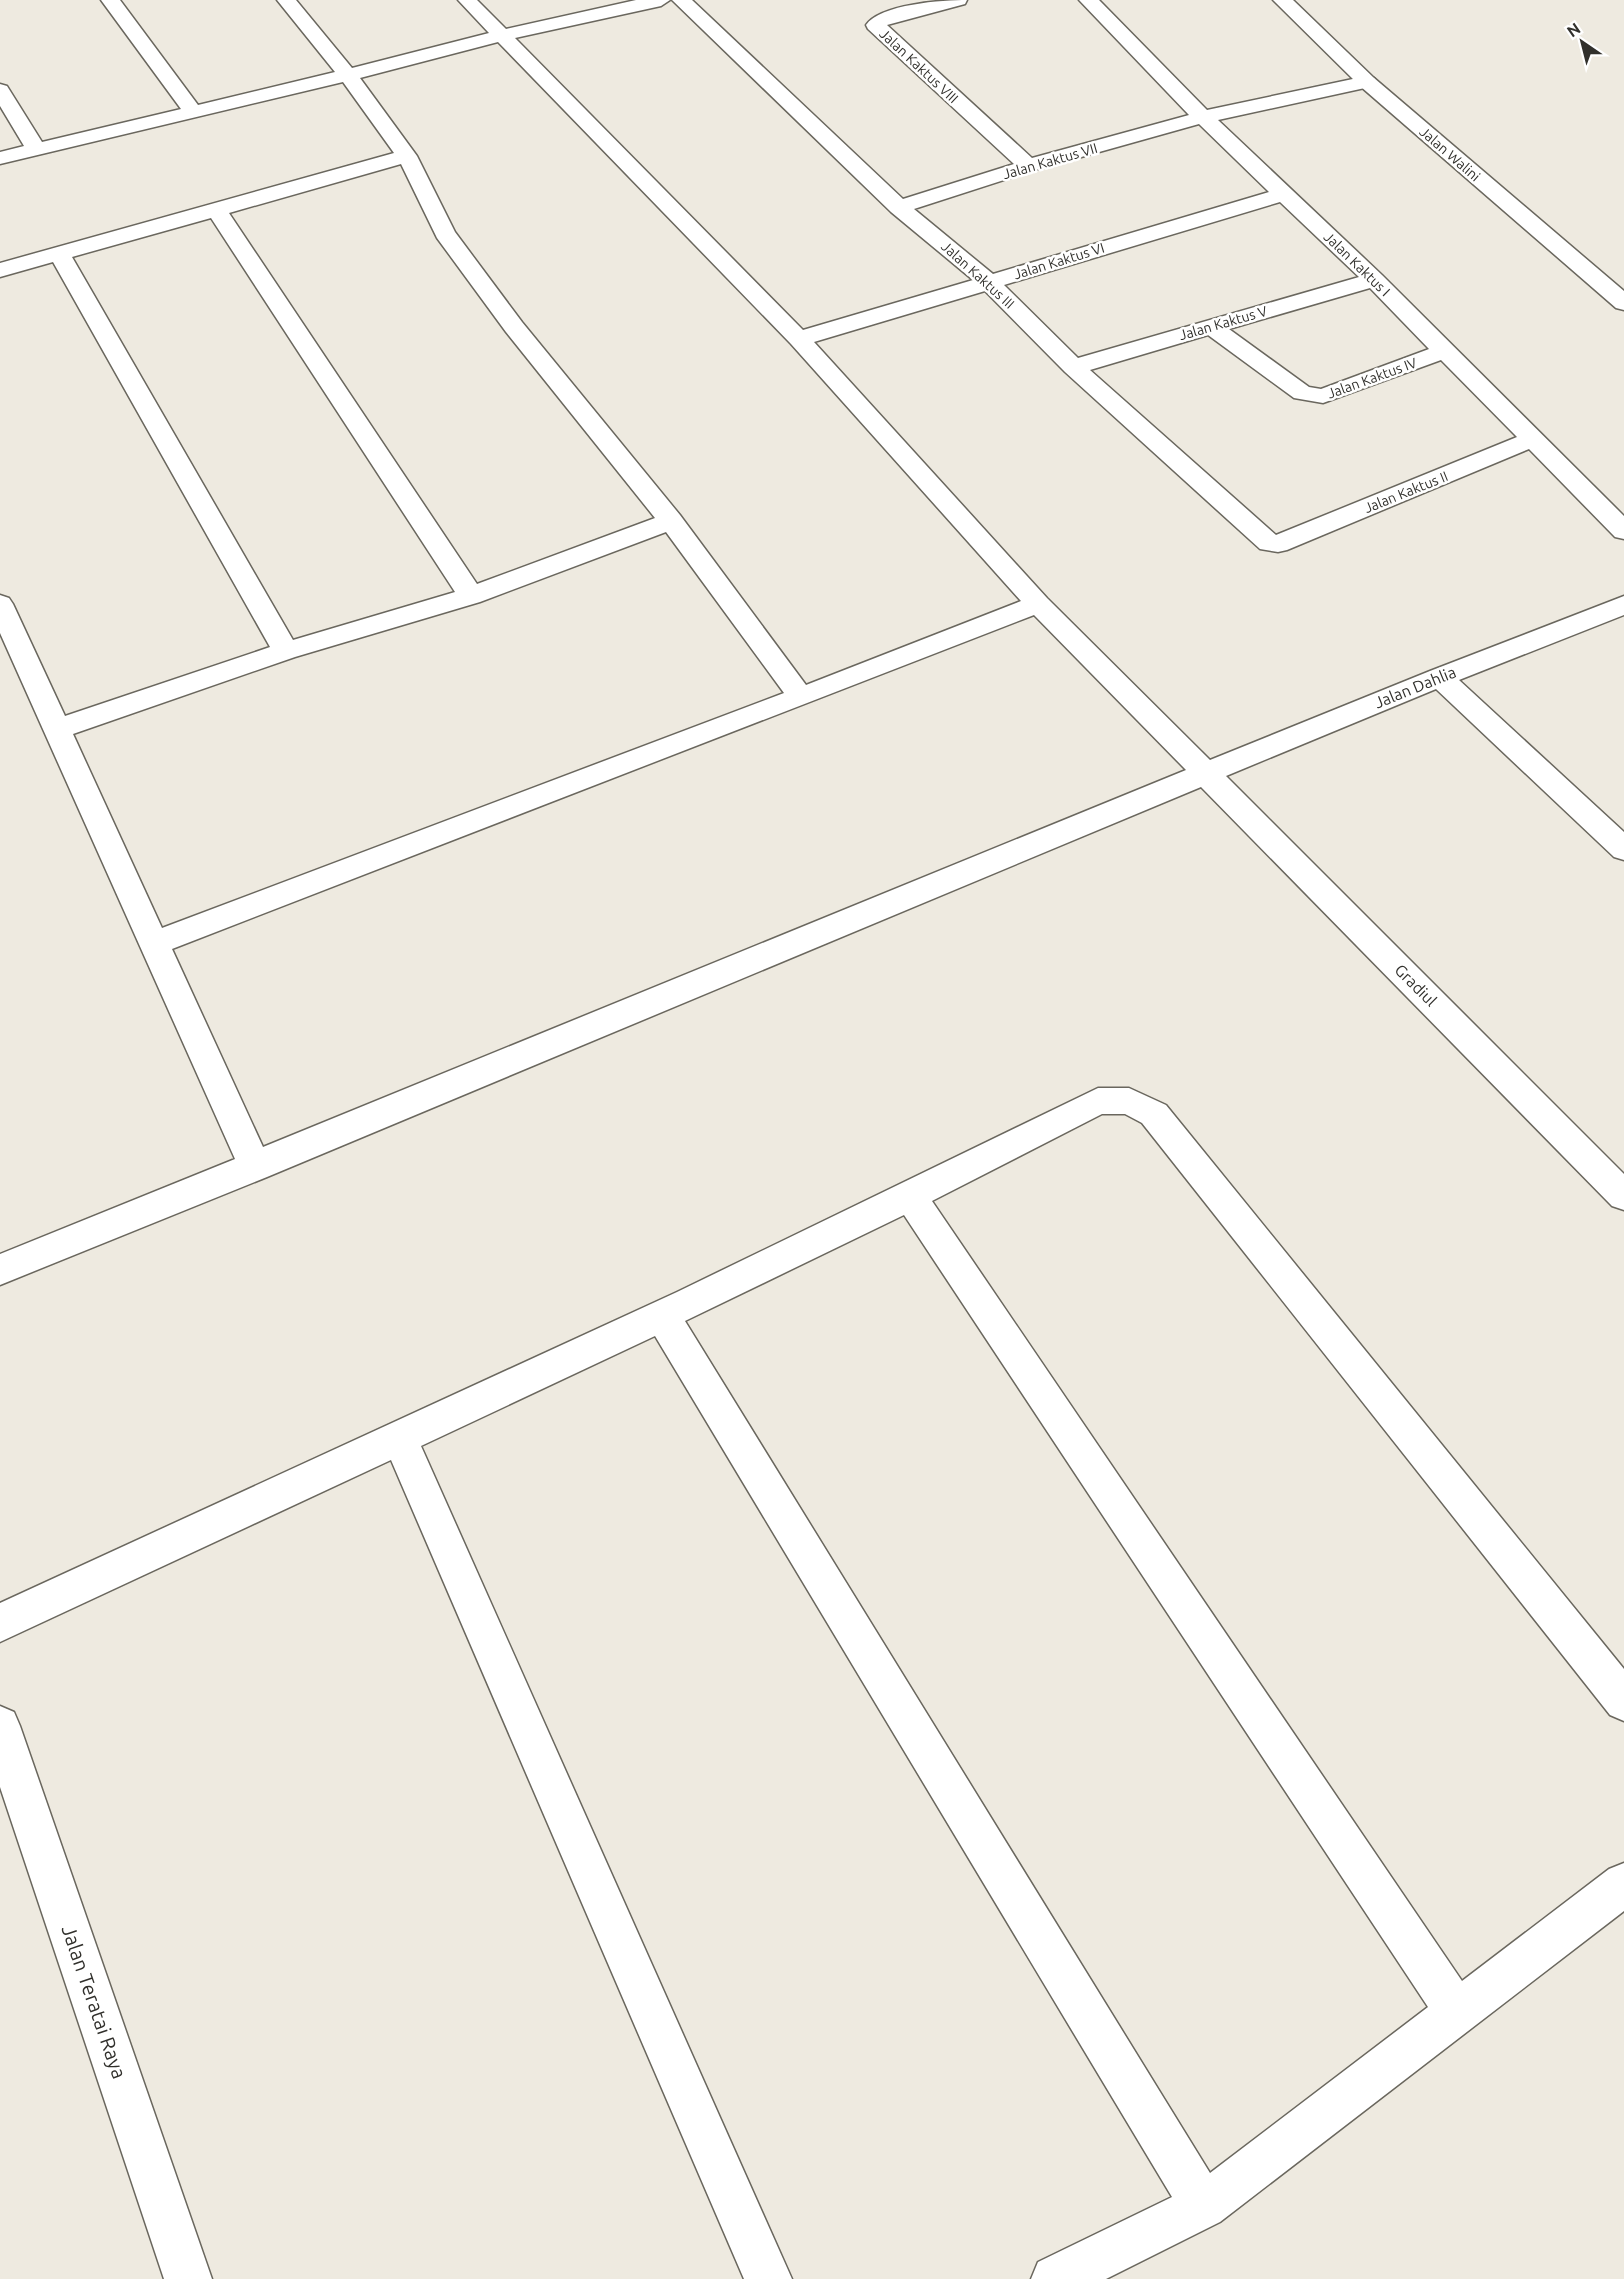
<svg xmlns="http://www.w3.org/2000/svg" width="1624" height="2279" font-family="Ubuntu,sans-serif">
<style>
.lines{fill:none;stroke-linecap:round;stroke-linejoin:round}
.street-casing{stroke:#6a675e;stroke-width:3}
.secondary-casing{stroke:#6a675e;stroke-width:3}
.street{fill:#fff;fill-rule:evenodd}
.secondary{fill:#fff;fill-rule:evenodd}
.labels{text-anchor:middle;stroke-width:5;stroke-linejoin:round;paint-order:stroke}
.far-street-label{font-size:14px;fill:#31302c;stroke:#fff}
.street-label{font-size:16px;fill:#31302c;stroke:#fff}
.near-street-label{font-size:20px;fill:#31302c;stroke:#fff}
</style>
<rect width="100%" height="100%" fill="#eeeae0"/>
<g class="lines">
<g class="street-casing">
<path id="street" d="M 101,0 L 120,0 L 198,105 L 335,72 L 277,0 L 296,0 L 352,68 L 489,33 L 458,0 L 477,0 L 506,29 L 636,0 L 670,0 L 661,6 L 515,38 L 803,330 L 973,280 L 891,212 L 672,0 L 692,0 L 903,199 L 1014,164 L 868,29 L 866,25 C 880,4 943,0 967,0 L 965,4 L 887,25 L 1032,158 L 1189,115 L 1079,0 L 1099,0 L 1207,110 L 1367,76 L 1374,78 L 1377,82 L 1374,86 L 1218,120 L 1382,275 L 1624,516 L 1624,539 L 1615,537 L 1529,449 L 1287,550 L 1278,552 L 1260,549 L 1065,372 L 985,291 L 814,342 L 1047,598 L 1210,760 L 1430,671 L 1624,596 L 1624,615 L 1459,680 L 1624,832 L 1624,860 L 1614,857 L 1436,689 L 1226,776 L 1624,1174 L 1624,1210 L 1612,1206 L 1201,787 L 267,1177 L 0,1285 L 0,1254 L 235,1159 L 0,633 L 0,595 L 9,598 L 13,604 L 65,716 L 270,647 L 53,262 L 0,277 L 0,263 L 394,153 L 343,82 L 0,164 L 0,152 L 24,146 L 0,106 L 0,84 L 7,86 L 42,142 L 181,109 ZM 498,42 L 791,344 L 1021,601 L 806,685 L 680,515 L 522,322 L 455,232 L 417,156 L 360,78 ZM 1199,124 L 1269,192 L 993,274 L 914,209 L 1035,170 ZM 401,164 L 437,238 L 506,332 L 655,518 L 477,584 L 229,213 ZM 1280,202 L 1359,277 L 1078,358 L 1004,285 ZM 211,218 L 455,592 L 293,640 L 72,257 ZM 1370,288 L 1429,349 L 1321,389 L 1309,387 L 1229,329 ZM 1208,335 L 1294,398 L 1323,403 L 1441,360 L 1517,437 L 1276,535 L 1090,370 ZM 666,532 L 784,693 L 162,928 L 73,734 L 295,657 L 480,602 ZM 1034,615 L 1186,770 L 263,1147 L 172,949 Z
M 1098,1088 L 1129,1088 L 1166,1105 L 1624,1669 L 1624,1721 L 1610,1715 L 1142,1123 L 1125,1114 L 1102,1114 L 932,1201 L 1462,1981 L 1609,1869 L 1624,1863 L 1624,1911 L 1220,2222 L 1106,2279 L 1031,2279 L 1038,2262 L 1172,2197 L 655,1336 L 421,1446 L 792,2279 L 744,2279 L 391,1460 L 0,1642 L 0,1603 L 677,1292 ZM 904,1215 L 1428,2007 L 1210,2173 L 685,1321 Z
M 0,1706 L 14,1712 L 20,1726 L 212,2279 L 164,2279 L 0,1787 Z"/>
</g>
<g class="secondary-casing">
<path id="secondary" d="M 1273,0 L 1293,0 L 1374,78 L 1624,291 L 1624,310 L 1616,308 L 1360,86 Z"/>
</g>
<use href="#street" class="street"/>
<use href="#secondary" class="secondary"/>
</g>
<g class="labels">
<g class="far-street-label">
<text transform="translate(919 66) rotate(43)" y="5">Jalan Kaktus VIII</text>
<text transform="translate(1450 154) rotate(41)" y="5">Jalan Walini</text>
<text transform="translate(1050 161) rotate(-16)" y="5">Jalan Kaktus VII</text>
<text transform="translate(1059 261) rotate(-17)" y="5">Jalan Kaktus VI</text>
<text transform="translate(1357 264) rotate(44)" y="5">Jalan Kaktus I</text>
<text transform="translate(978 275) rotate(42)" y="5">Jalan Kaktus III</text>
<text transform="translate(1223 323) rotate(-16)" y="5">Jalan Kaktus V</text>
<text transform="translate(1372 378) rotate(-20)" y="5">Jalan Kaktus IV</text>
<text transform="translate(1406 492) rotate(-22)" y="5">Jalan Kaktus II</text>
</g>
<g class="street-label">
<text transform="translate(1415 687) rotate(-22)" y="6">Jalan Dahlia</text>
<text transform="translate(1416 985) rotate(45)" y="6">Gradiul</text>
</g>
<g class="near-street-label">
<text transform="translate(94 2002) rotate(71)" y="7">Jalan Teratai Raya</text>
</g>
</g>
<g transform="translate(1582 42) rotate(325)" stroke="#ffffff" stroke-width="4.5" paint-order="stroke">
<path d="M0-4.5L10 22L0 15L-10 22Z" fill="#31302c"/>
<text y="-9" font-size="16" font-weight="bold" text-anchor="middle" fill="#31302c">N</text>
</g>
</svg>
